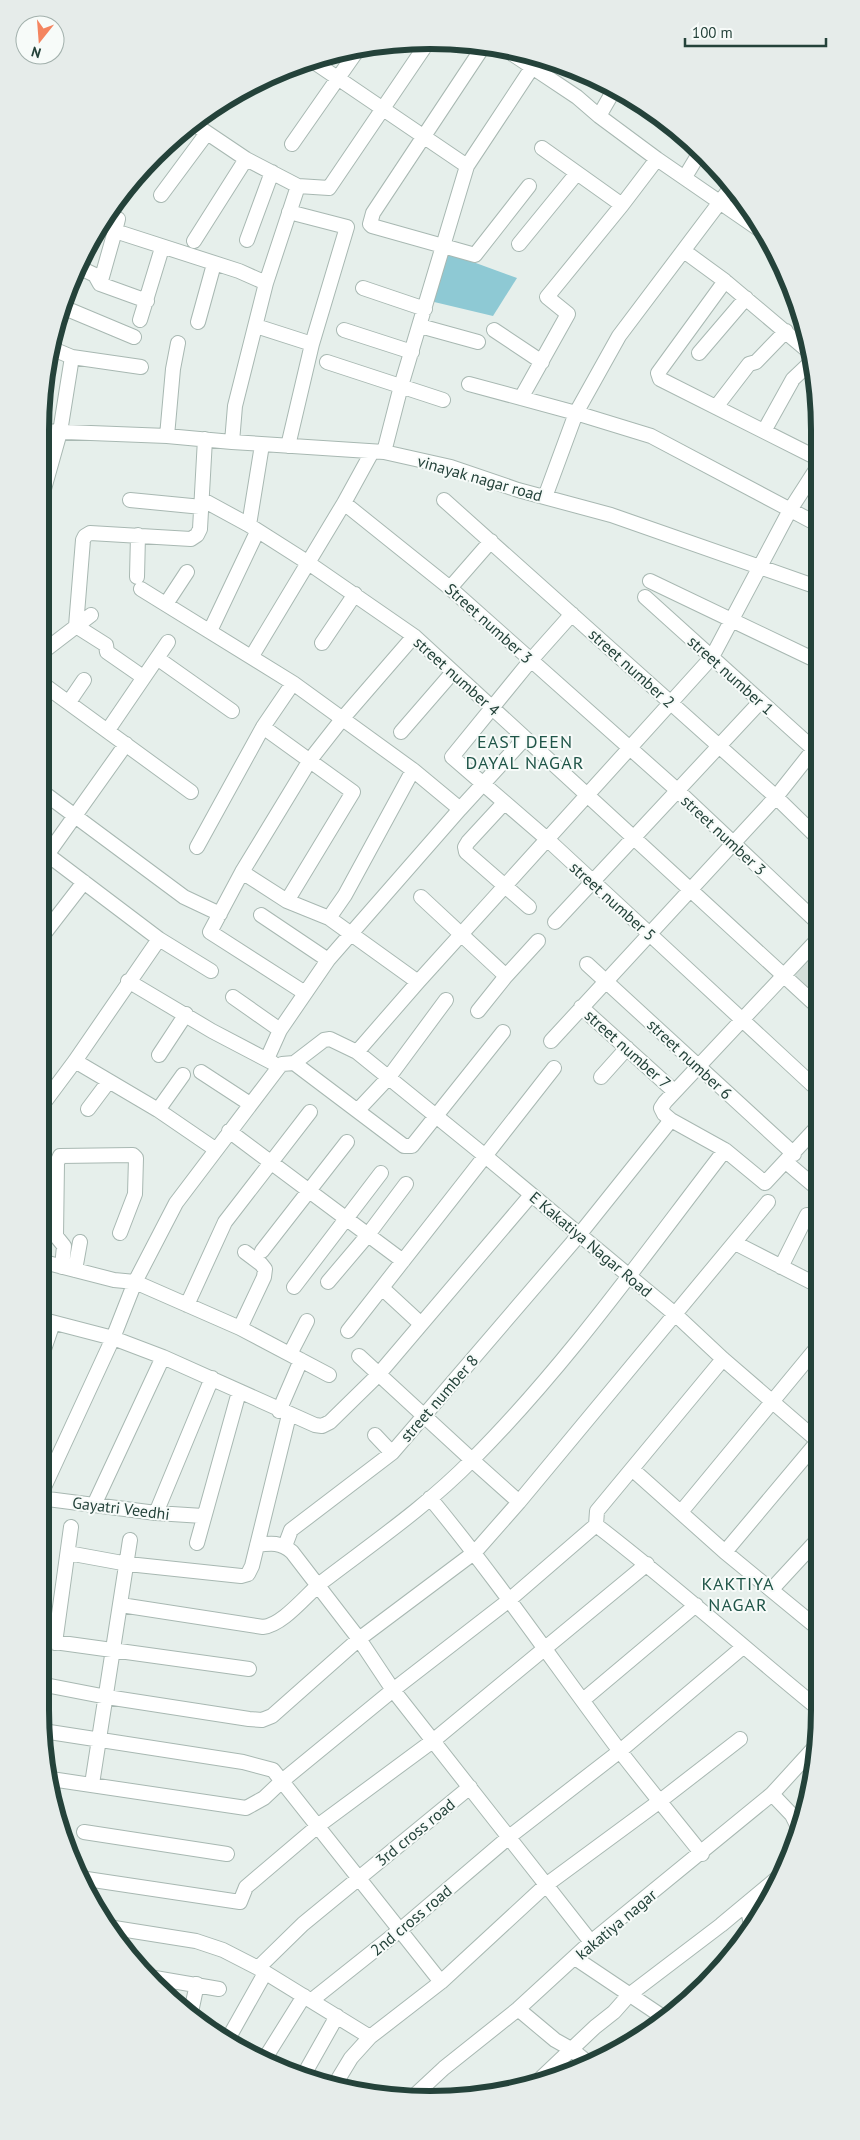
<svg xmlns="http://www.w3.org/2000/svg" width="860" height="2140" font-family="'PT Sans',sans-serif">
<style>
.built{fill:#d4dfda}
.water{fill:#8ec9d4}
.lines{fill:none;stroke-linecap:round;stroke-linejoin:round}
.minor-casing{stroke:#a8b8b2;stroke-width:16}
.minor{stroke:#fff;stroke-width:14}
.labels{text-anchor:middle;stroke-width:4;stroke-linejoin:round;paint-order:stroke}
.street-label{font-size:16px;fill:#24423a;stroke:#f7fbf9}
.neighbourhood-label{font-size:18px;letter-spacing:1px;fill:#1f5548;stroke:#f7fbf9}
.rim{fill:none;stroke:#24423a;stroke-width:6}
</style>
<rect width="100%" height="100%" fill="#e6efeb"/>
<path class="built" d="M 805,954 L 818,967 L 818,980 L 808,992 L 788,974 Z"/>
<path class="water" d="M 443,251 L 517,278 L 493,316 L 430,301 Z"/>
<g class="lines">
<g class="minor-casing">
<path id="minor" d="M 485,44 L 373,213 L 370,224 L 372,226 L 475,255 L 529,186
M 505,49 L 577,97 L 599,116 L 657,159 L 763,232
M 311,60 L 467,166
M 599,116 L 614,90
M 191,122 L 246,159 L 298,186 L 329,188 L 428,42
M 292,144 L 359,48
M 542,148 L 622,205
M 685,177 L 700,152
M 161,195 L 207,133
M 107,214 L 118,219 L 115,231 L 239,271 L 266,283
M 247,240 L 272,172
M 194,241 L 246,159
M 519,244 L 577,173
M 684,251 L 725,281 L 808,351
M 78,267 L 95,275 L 100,284 L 147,301
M 725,281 L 658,373 L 660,379 L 817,458
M 100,284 L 115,231
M 363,288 L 425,309
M 60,306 L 134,337
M 140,320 L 162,248
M 198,322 L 214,264
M 256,326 L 312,344
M 420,326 L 478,342
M 344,330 L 412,352
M 494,330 L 542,362
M 699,353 L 746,298
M 72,357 L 141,367
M 327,362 L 443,400
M 469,384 L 576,413 L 651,436 L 817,524
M 521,398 L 568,314 L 547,297 L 622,205 L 657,159
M 716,407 L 749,364 L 756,362 L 786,331
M 40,431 L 167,436 L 232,442 L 384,452 L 451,467 L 518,490 L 611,515 L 817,587
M 764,431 L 793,379 L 811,362
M 167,436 L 173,369 L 178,343
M 232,442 L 235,406 L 266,283 L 298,186
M 288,446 L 312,344 L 347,227 L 289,212
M 384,452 L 401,386 L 467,166 L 539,57
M 545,497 L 576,413 L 619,336 L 732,186
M 130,500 L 202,507
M 203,500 L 249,525 L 307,562 L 414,636 L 818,1007
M 444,500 L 776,797 L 818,838
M 40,503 L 60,432 L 72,357 L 53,349
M 344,503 L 450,588 L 677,790 L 818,923
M 249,525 L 262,445
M 137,577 L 138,535
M 650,581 L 811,658
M 450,588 L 491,541
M 141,589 L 293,683 L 413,770 L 460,809
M 645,597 L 818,753
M 166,604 L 187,572
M 572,614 L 531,660 L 452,757 L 547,839 L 818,1090
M 210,631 L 257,532
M 322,643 L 355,594
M 40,654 L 91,615
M 252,656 L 344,503 L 372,452
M 157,658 L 232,711
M 143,677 L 107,652 L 106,645 L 76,626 L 83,540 L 85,536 L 90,533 L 191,539 L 197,535 L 200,529 L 205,439
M 40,682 L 191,792
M 69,702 L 84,680
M 263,727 L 353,792 L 287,901
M 108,730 L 168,642
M 401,732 L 453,672
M 40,790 L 184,897 L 220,914
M 504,803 L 468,842 L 465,847 L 466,852 L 529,907
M 197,847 L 263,727 L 293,683
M 40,849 L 159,939 L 211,971
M 47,855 L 126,744
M 242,872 L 287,901 L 329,918 L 418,982
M 421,897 L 506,976 L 478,1011
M 261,915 L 328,960
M 329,918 L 345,895 L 413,770
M 555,922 L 760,702
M 40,939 L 84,882
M 818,939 L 665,1102 L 661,1108 L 664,1114 L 671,1120 L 725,1150 L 765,1183 L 819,1125
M 587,964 L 794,1154
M 506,976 L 538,941
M 128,981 L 212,1031 L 273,1063
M 305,993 L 210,932 L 242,872 L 310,760 L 343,718 L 414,636
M 233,997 L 280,1030
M 581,1007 L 674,1091
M 551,1041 L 776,797 L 814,749 L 818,739
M 357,1052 L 418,982 L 712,657 L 790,510 L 817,468
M 159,1055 L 186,1014
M 267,1059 L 280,1030 L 328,960 L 460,809 L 525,738
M 75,1061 L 158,1110 L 215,1149
M 294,1063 L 404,1146 L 412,1146 L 503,1032
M 201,1072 L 250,1104
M 601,1077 L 627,1048
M 40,1108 L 75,1061 L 159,939
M 88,1109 L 109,1081
M 158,1110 L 183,1075
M 358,1110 L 389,1077 L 446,1000
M 229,1131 L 403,1261
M 786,1162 L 819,1190
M 40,1216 L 47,1217
M 735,1243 L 819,1286
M 262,1251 L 347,1142
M 40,1261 L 114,1280 L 135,1282 L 240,1328 L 329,1375
M 62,1267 L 64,1246 L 56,1236 L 57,1163 L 60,1156 L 133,1155 L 136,1158 L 135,1194 L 120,1233
M 781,1267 L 807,1215
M 75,1270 L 80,1242
M 328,1282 L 367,1236 L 406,1184
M 294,1287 L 381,1173
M 382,1288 L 421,1324
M 187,1305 L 225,1222 L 310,1112
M 40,1319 L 113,1338 L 163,1357 L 315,1425 L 322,1426 L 330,1422 L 378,1375 L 531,1195
M 240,1328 L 264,1277 L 265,1269 L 261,1264 L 245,1252
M 348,1331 L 554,1068
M 290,1354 L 307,1321
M 359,1356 L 472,1460 L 519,1502
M 40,1361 L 53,1323
M 279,1411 L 301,1360
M 375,1435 L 392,1453
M 632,1469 L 725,1552 L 820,1630
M 40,1496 L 113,1338 L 135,1282 L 176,1203 L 279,1067 L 282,1064 L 294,1063 L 324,1040 L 330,1039 L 357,1052 L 484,1155 L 676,1315 L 723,1359 L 819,1442
M 40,1498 L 156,1513 L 203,1516
M 430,1498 C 497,1579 556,1666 619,1750 C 646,1785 674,1819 702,1854
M 94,1505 L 163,1357
M 681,1512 L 819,1345
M 156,1513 L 212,1378
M 596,1525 C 673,1584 745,1649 820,1710
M 197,1543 L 239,1392
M 257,1545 C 271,1543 281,1542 292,1552 L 359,1639 L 393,1690 L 591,1942
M 285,1546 L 291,1530 L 392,1453 L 579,1235 L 671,1120
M 725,1552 L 819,1440
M 68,1553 L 128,1564 L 241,1576 L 248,1574 L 252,1566 L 289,1415
M 772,1589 L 820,1537
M 121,1605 L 263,1627 C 283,1625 306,1595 322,1582 C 373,1543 427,1506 472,1460 C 566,1366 644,1255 725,1150
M 40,1640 L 249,1669
M 55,1643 L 71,1527
M 40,1684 L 107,1697 L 249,1719 L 262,1720 L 272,1716 L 359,1639 L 475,1552 L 519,1502 L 768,1202
M 583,1700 L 696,1605
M 43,1731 L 243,1762 L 273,1770 L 441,1982
M 51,1779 L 246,1808 L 264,1798 L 282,1781 L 393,1690 L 508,1601 L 596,1525 L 597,1511 L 723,1359
M 92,1784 L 130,1540
M 772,1794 L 792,1815 L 800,1831
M 84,1832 L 227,1854
M 80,1878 L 240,1902 L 246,1887 L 319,1825 L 434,1740 L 647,1564
M 747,1904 L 751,1925
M 108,1927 L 196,1941 L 223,1950 L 258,1968 L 370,2037
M 575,1958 L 666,2019
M 727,1961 L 731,1957
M 258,1968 L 303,1924 L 470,1787
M 149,1977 L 219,1989
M 312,2000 L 400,1930 L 509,1837 L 620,1751 L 743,1647
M 518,2009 L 555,2040 L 571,2049 L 587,2062
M 191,2012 L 197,1984
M 228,2039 L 265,1973
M 225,2040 L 228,2039 L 270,2063
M 264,2060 L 304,1996
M 302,2078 L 337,2016
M 539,2080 L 595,2027 L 614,2012 L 629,1995 L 721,1925 L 775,1880
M 334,2086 L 351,2058 L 370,2037 L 441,1982 L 546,1885 L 660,1801 L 740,1739
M 415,2095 L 444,2068 L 518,2009 L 591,1942 L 772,1794 L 814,1748"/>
</g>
<use href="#minor" class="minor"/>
</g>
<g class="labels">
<g class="street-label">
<text transform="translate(480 478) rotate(16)" y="6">vinayak nagar road</text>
<text transform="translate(489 623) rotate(42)" y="6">Street number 3</text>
<text transform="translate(632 668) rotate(42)" y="6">street number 2</text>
<text transform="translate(731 675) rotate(42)" y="6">street number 1</text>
<text transform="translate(457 676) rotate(42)" y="6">street number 4</text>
<text transform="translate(724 835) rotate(43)" y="6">street number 3</text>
<text transform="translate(613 901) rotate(42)" y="6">street number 5</text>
<text transform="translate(628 1049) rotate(42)" y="6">street number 7</text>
<text transform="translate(690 1059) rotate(43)" y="6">street number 6</text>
<text transform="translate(591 1244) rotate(40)" y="6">E Kakatiya Nagar Road</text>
<text transform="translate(439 1398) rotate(-49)" y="6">street number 8</text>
<text transform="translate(121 1508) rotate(7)" y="6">Gayatri Veedhi</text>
<text transform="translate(415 1832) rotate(-39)" y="6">3rd cross road</text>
<text transform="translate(411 1920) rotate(-40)" y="6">2nd cross road</text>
<text transform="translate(616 1924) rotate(-40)" y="6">kakatiya nagar</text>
</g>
<g class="neighbourhood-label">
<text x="525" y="748">EAST DEEN<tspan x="525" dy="21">DAYAL NAGAR</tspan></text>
<text x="738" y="1590">KAKTIYA<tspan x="738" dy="21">NAGAR</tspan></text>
</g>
</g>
<path d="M0 0H860V2140H0ZM430 49H430A381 381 0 0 1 811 430V1710A381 381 0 0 1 430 2091H430A381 381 0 0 1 49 1710V430A381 381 0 0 1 430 49Z" fill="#e6ecea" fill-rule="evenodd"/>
<path class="rim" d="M430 49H430A381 381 0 0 1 811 430V1710A381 381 0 0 1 430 2091H430A381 381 0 0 1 49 1710V430A381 381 0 0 1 430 49Z"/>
<g transform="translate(40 40) rotate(197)"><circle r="24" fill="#f7fbf9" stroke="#a3b1ad"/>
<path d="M0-4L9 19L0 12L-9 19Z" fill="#f4845f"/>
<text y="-8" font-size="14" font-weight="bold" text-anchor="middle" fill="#24423a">N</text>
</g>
<path d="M685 38v8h141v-8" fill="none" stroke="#24423a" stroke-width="2.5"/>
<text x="692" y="38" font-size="15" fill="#24423a" stroke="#f7fbf9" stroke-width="4" paint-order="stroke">100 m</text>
</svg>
